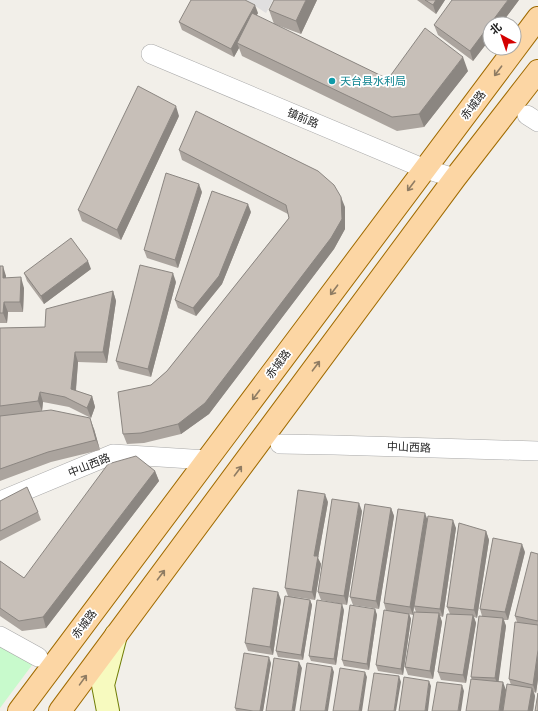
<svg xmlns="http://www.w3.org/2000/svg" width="538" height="711" font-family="'DM Sans','Noto Sans SC',sans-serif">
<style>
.residential{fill:#e0dfdf}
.park{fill:#c8facc}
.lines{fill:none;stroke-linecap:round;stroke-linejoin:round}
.street-casing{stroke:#a9a9a9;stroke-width:20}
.secondary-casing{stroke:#707d05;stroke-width:24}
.primary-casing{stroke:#a06b00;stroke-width:24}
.street{stroke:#fff;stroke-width:19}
.secondary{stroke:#f7fabf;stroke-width:22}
.primary{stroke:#fcd6a4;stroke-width:22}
.wall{fill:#aba49e}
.shaded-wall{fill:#8b8681}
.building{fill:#c7bfb8;stroke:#8b8681}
.oneway{stroke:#8f7c63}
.culture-dot{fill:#0f9aa8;stroke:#fff;stroke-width:1.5}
.labels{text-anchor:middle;stroke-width:3.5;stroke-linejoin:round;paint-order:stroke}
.culture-label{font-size:11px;fill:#0d838f;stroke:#fff;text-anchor:start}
.street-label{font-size:11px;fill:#222;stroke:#fff}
</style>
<rect width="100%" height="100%" fill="#f2efe9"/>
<path class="residential" d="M 246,0 L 273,0 L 266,13 Z"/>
<path class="park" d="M 0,636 L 38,657 L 0,708 Z"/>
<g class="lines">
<g class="street-casing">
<path id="street" d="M 151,54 L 425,169 L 455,178
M 527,115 L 538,122
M 280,444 L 334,445 L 538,451
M 0,501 L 113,454 L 207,460
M 0,636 L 38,657"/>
</g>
<g class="secondary-casing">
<path id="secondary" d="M 108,711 L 103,685 L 116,635"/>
</g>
<g class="primary-casing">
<path id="primary" d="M 19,711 L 538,18
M 60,711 L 455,178 L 538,71"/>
</g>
<use href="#street" class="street"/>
<use href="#secondary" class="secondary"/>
<use href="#primary" class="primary"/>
</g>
<path class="wall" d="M 317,0 L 301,34 L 274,24 L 269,10 Z
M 417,0 L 445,0 L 436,14 Z
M 519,0 L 501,24 L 490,24 L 490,39 L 473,61 L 438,35 L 434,25 Z
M 258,13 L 256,16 L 388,79 L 468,71 L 424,127 L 397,131 L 242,56 L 239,48 L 234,57 L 182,30 L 179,22 Z
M 179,116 L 121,240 L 82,221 L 78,210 Z
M 179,150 L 345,207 L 345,229 L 334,249 L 209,414 L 181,434 L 144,443 L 127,444 L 123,434 L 151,385 L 167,371 L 289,218 L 288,214 L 182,160 Z
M 202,192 L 178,268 L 147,258 L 144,250 Z
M 251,212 L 222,284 L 196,316 L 178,308 L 175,300 Z
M 0,266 L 6,276 L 6,278 L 24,288 L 23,312 L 8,312 L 7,323 L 0,323 Z
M 91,269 L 44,304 L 27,281 L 24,273 Z
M 176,282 L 151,377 L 119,369 L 116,361 Z
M 113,291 L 116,301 L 107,363 L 78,362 L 76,391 L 92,396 L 95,407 L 91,418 L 69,407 L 43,402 L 42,411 L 30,413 L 94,429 L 100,450 L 51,462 L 0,481 L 0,328 L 45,327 Z
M 155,471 L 159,481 L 46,628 L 22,631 L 0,616 L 0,561 L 24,578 Z
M 0,501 L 38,512 L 41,520 L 0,541 Z
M 328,502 L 318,558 L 321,564 L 315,600 L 288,596 L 310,600 L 312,605 L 303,660 L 278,657 L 276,651 L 288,596 L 285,588 Z
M 391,508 L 394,516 L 379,609 L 353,605 L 350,597 Z
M 362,511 L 347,605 L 321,600 L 318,592 Z
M 427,520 L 456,528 L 443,617 L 440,616 L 442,622 L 433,679 L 408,675 L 405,667 L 416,612 L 414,607 L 413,615 L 409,614 L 411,619 L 403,675 L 378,671 L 376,665 L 386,611 L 384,603 Z
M 486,531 L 489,540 L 477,618 L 474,617 L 476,623 L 466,683 L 441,680 L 438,672 L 450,614 L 447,607 Z
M 525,552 L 508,620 L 504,620 L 506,626 L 498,682 L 506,690 L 511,685 L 509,679 L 517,622 L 515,616 L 538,554 L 538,679 L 536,693 L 534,692 L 535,696 L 533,711 L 503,711 L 472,679 L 471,677 L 482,616 L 480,609 Z
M 281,600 L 273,655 L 248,651 L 245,643 Z
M 375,609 L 377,615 L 369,670 L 344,666 L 342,660 Z
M 344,610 L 336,665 L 311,661 L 309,656 Z
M 271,663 L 263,711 L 236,711 L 235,708 Z"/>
<path class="shaded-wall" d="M 306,0 L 317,0 L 301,34 L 296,21 Z
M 436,0 L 445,0 L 436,14 L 433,5 Z
M 508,0 L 519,0 L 501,24 L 490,24 L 490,39 L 473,61 L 470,51 Z
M 255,5 L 258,13 L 241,44 L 237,43 L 239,48 L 234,57 L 231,49 Z
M 463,57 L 468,71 L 424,127 L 419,114 Z
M 176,106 L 179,116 L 121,240 L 117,230 Z
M 199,184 L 202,192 L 178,268 L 175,260 Z
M 341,197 L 345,207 L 345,229 L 334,249 L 209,414 L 181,434 L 178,424 Z
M 248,204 L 251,212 L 222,284 L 196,316 L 193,308 Z
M 88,261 L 91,269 L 44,304 L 41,296 Z
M 3,266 L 6,276 L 6,288 L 3,278 Z
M 173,273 L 176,282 L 151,377 L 148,369 Z
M 21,277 L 24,288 L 23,312 L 20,302 Z
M 113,291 L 116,301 L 107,363 L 103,352 Z
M 4,302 L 8,312 L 7,323 L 3,313 Z
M 75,352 L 78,362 L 75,399 L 71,389 Z
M 40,392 L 43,402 L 42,411 L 38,401 Z
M 92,396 L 95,407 L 91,418 L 87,408 Z
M 90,418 L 94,429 L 100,450 L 96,440 Z
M 155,471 L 159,481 L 46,628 L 43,617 Z
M 325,494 L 328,502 L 318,558 L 321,564 L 315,600 L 312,592 L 314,556 Z
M 359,503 L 362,511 L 347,605 L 344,596 Z
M 391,508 L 394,516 L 379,609 L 376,601 Z
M 425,513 L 428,521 L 414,606 L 413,615 L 410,607 Z
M 453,520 L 456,528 L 443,617 L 440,609 Z
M 486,531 L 489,540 L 477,618 L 474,610 Z
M 522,544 L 525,552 L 508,620 L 505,612 Z
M 278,592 L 281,600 L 273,655 L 270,647 Z
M 310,600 L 312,605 L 303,660 L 301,655 Z
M 342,604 L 344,610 L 336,665 L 334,659 Z
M 375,609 L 377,615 L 369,670 L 367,664 Z
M 439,613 L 442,622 L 433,679 L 430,671 Z
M 409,614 L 411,619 L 403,675 L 401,669 Z
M 473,615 L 476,623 L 466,683 L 463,675 Z
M 503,618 L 506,626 L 498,686 L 495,678 Z
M 538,650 L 538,679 L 536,693 L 533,685 Z
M 269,657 L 271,663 L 263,711 L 260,711 Z
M 299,662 L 302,668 L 295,711 L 292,711 Z
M 332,667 L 334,672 L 328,711 L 325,711 Z
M 365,672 L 367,677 L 362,711 L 359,711 Z
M 399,676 L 401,682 L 396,711 L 394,711 Z
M 429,681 L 431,686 L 428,711 L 425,711 Z
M 503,682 L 506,690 L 503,711 L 499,711 Z
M 462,685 L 464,691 L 461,711 L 458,711 Z
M 532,688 L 535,696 L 533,711 L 528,711 Z"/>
<path class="building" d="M 191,0 L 245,0 L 255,5 L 231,49 L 179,22 Z
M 274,0 L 306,0 L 296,21 L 269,10 Z
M 425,0 L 436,0 L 433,5 Z
M 452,0 L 508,0 L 470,51 L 434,25 Z
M 252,13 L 388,79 L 425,28 L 463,57 L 419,114 L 392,117 L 237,43 Z
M 138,86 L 176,106 L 117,230 L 78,210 Z
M 196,111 L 318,171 L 334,185 L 341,197 L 342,219 L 331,238 L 205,403 L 178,424 L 141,433 L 123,434 L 118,392 L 151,385 L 167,371 L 289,218 L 286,205 L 179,150 Z
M 166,173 L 199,184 L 175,260 L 144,250 Z
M 212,191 L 248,204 L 219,276 L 193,308 L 175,300 Z
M 71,238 L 88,261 L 41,296 L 24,273 Z
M 140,265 L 173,273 L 148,369 L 116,361 Z
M 0,266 L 3,266 L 3,278 L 21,277 L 20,302 L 4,302 L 3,313 L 0,313 Z
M 113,291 L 103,352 L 75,352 L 71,389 L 92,396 L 87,408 L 65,397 L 40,392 L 38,401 L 0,406 L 0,328 L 45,327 L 46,309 Z
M 51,410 L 90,418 L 96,440 L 48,452 L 0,469 L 0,416 Z
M 136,456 L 155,471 L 43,617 L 19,621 L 0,608 L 0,561 L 24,578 L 108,464 Z
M 27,487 L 38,512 L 0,531 L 0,501 Z
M 298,490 L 325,494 L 314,556 L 318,556 L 312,592 L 285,588 Z
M 332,499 L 359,503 L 344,596 L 318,592 Z
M 365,504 L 391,508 L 376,601 L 350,597 Z
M 398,509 L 425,513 L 410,607 L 384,603 Z
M 428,516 L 453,520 L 440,609 L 414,606 Z
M 459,523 L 486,531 L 474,610 L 447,607 Z
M 493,538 L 522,544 L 505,612 L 480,609 Z
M 531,552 L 538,554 L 538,621 L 515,616 Z
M 253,588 L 278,592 L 270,647 L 245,643 Z
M 285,596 L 310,600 L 301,655 L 276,651 Z
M 317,600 L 342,604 L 334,659 L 309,656 Z
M 350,605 L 375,609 L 367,664 L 342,660 Z
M 384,610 L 409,614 L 401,669 L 376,665 Z
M 414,612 L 439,613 L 430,671 L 405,667 Z
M 447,614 L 473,615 L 463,675 L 438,672 Z
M 479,616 L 503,618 L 495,678 L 471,677 Z
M 515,622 L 538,625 L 538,650 L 533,685 L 509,679 Z
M 244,653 L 269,657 L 260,711 L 253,711 L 235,708 Z
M 274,658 L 299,662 L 292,711 L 266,711 Z
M 307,663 L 332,667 L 325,711 L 300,711 Z
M 340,668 L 365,672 L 359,711 L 333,711 Z
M 374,673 L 399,676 L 394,711 L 368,711 Z
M 404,677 L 429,681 L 425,711 L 399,711 Z
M 471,679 L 503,682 L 499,711 L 466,711 Z
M 437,682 L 462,685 L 458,711 L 432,711 Z
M 507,684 L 532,688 L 528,711 L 503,711 Z
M 538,693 L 538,711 L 535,711 Z"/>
<defs><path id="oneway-shaft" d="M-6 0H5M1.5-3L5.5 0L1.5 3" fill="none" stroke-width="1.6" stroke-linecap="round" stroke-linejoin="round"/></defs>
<g class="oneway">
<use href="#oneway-shaft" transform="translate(498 71) rotate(127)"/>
<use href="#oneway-shaft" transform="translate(411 186) rotate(127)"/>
<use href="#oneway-shaft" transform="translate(334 290) rotate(127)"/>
<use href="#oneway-shaft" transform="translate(316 366) rotate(-53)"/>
<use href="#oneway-shaft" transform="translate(256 395) rotate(127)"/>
<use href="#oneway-shaft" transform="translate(238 471) rotate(-53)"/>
<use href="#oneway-shaft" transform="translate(161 575) rotate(-53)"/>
<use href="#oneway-shaft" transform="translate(83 680) rotate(-54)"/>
</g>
<circle class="culture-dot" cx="332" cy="81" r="4"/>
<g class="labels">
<g class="culture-label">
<text x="340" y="85">天台县水利局</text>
</g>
<g class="street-label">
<text transform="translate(473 105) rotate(-53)" y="4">赤城路</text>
<text transform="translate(303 118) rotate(23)" y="4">镇前路</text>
<text transform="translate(278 364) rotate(-53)" y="4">赤城路</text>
<text transform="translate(409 447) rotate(2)" y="4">中山西路</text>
<text transform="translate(89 465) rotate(-22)" y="4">中山西路</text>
<text transform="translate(84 624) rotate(-53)" y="4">赤城路</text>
</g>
</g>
<g transform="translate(502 36) rotate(320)"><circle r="19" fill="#ffffff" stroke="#a7a7a7"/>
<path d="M0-3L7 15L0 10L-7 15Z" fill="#d40000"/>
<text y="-6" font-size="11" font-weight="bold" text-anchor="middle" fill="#222222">北</text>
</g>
</svg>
